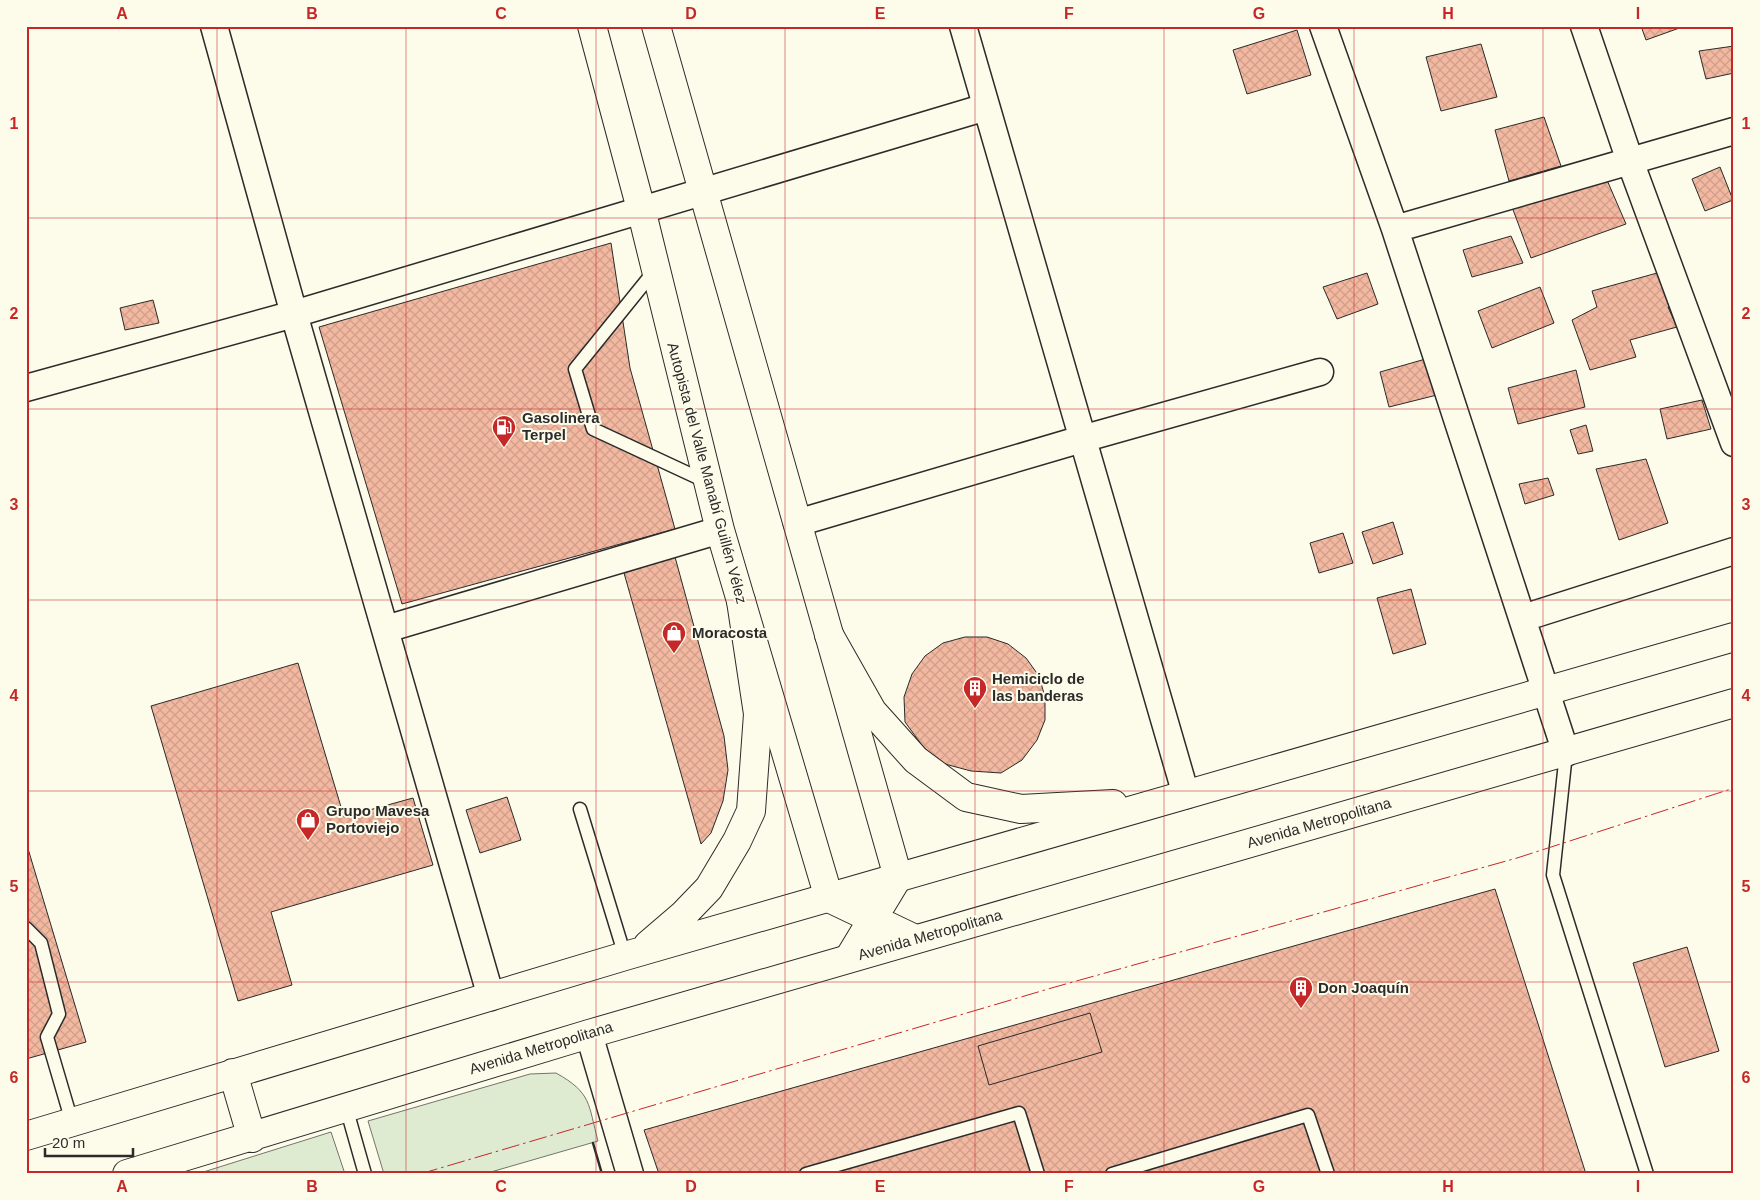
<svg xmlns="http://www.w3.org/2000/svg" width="1760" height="1200" font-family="Arial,sans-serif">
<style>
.grass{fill:#deebd1;stroke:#74746e}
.building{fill:url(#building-cross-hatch);stroke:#2b2b2b}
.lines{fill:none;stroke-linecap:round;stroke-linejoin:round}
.lane-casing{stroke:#2b2b2b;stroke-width:15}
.street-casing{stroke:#2b2b2b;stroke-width:29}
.primary-casing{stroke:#2b2b2b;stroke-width:30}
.highway-casing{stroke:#2b2b2b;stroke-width:30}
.lane{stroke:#fdfbea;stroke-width:12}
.street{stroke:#fdfbea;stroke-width:26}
.primary{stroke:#fdfbea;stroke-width:28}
.highway{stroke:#fdfbea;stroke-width:28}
.wall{stroke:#2b2b2b;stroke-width:2.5}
.power{stroke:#c62828;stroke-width:1;stroke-dasharray:18 4 2.5 4;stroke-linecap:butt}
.grid{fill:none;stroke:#c62828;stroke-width:1;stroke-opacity:0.55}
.labels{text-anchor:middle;stroke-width:4;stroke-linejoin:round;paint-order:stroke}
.poi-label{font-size:15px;font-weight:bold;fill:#2b2b2b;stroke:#fdfbea;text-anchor:start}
.street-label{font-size:15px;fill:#2b2b2b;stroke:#fdfbea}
.neatline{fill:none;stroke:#c62828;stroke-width:2}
.grid-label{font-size:16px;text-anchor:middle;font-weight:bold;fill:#c62828}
</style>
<defs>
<pattern id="building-cross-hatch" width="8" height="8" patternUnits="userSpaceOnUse" patternTransform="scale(1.25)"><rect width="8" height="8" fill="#f2b8a0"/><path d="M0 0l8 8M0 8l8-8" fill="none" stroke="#d09e8a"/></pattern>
</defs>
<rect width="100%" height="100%" fill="#fdfbea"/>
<path class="grass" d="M 556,1073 C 592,1093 588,1104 598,1141 L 484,1174 L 384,1174 L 368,1121 L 530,1074 Z
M 331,1132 L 345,1174 L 197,1174 Z"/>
<path class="building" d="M 1641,26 L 1685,26 L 1646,40 Z
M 1297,30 L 1311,75 L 1247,94 L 1233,50 Z
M 1481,44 L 1497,97 L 1441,111 L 1426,57 Z
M 1734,46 L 1734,73 L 1706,79 L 1699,51 Z
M 1544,117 L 1561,166 L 1509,181 L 1495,130 Z
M 1720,167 L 1733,200 L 1705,211 L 1692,179 Z
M 1607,180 L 1626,224 L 1531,258 L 1512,207 Z
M 1511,236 L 1523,263 L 1472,277 L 1463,250 Z
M 611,243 L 630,368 L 675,529 L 402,604 L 319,327 Z
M 1668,270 L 1678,305 L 1668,307 L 1677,327 L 1630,340 L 1636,357 L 1590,370 L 1572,320 L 1597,307 L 1592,291 Z
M 1367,273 L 1378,304 L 1337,319 L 1323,287 Z
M 1540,287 L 1554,323 L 1492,348 L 1478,311 Z
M 153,300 L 159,323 L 125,330 L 120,308 Z
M 1429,358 L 1437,395 L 1389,407 L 1380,372 Z
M 1576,370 L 1585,407 L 1518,424 L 1508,388 Z
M 1702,400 L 1711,429 L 1667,439 L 1660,409 Z
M 1586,425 L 1593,451 L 1578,454 L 1570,430 Z
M 1646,459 L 1668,523 L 1619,540 L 1596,469 Z
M 1548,478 L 1554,495 L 1525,504 L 1519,484 Z
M 1393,522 L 1403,554 L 1373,564 L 1362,532 Z
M 1343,533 L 1353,563 L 1319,573 L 1310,543 Z
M 675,557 L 724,736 L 728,770 L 723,801 L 711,833 L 701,844 L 624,573 Z
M 1411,589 L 1426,644 L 1393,654 L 1377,598 Z
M 965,637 L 987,637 L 1008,644 L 1026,658 L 1039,676 L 1045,697 L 1045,720 L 1037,740 L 1022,760 L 1001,773 L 971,771 L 945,764 L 924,748 L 905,722 L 904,697 L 912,674 L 925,656 L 943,643 Z
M 298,663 L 344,817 L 413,798 L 433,865 L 271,912 L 292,985 L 238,1001 L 151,706 Z
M 507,797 L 521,840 L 480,853 L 466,810 Z
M 26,842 L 86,1042 L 26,1059 Z
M 1495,889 L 1586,1174 L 659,1174 L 644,1130 Z
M 1687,947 L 1719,1051 L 1665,1067 L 1633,963 Z
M 1090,1013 L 1102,1052 L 989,1085 L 978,1046 Z"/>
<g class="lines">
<g class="lane-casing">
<path id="lane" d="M 655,270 L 575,369 L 593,429 L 707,482
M 1566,753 L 1553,875 L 1647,1174
M 580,809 L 625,956
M 26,928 L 41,943 L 59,1014 L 47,1037 L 72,1122
M 346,1107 L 365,1174
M 806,1174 L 1019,1113 L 1038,1174
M 1112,1174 L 1308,1115 L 1328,1174"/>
</g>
<g class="street-casing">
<path id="street" d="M 214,26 L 294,314 L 491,997
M 963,26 L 1186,795
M 1323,26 L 1395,229 L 1566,753
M 1584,26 L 1630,161 L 1734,443
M 1395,229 L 1734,131
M 26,388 L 294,314 L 986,107
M 797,523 L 1082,439 L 1320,372
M 1523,618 L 1734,551
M 386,629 L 720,530
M 589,1034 L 630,1174"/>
</g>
<g class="primary-casing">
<path id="primary" d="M 592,26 L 641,209 L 720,530 L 829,898 L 915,939
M 656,26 L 898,877 L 849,958"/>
</g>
<g class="highway-casing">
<path id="highway" d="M 829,635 L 872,711 L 916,760 L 966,797 L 1021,809 L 1113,804
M 648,945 L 683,915 L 709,888 L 737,841 L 751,811 L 758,714 L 741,601
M 233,1073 L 252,1138
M 26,1136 L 625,956 L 1734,637
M 127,1174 L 589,1034 L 1734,703"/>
</g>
<use href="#lane" class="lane"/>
<use href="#street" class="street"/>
<use href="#primary" class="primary"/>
<use href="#highway" class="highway"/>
<path class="wall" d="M 593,1143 L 602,1174"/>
<path class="power" d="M 420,1174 L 1055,987 L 1517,858 L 1734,788"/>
</g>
<path class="grid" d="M 217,26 L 217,1174M 406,26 L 406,1174M 596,26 L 596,1174M 785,26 L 785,1174M 975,26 L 975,1174M 1164,26 L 1164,1174M 1354,26 L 1354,1174M 1543,26 L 1543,1174M 26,218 L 1734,218M 26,409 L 1734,409M 26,600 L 1734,600M 26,791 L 1734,791M 26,982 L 1734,982"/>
<defs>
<g id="fuel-pin" transform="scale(1.25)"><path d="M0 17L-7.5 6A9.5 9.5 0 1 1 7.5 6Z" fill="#c62828" stroke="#fdfbea"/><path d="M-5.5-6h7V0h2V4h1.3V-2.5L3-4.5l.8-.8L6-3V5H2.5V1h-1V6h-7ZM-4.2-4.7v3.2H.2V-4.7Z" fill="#fff"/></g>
<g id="shop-pin" transform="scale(1.25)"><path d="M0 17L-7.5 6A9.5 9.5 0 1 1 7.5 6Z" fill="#c62828" stroke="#fdfbea"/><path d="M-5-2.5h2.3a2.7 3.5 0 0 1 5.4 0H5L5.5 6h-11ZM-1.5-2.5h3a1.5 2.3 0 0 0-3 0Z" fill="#fff"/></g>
<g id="building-pin" transform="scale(1.25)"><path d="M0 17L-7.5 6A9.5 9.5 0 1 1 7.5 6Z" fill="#c62828" stroke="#fdfbea"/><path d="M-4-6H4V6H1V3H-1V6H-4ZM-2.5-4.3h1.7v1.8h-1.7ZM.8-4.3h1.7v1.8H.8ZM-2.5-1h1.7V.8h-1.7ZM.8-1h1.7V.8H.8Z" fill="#fff"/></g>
</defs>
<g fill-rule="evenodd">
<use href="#fuel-pin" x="504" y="427"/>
<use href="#shop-pin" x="674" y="633"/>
<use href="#building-pin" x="975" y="688"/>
<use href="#shop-pin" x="308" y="820"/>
<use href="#building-pin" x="1301" y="988"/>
</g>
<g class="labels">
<g class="poi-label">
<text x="522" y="423">Gasolinera<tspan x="522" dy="17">Terpel</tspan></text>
<text x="692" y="638">Moracosta</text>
<text x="992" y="684">Hemiciclo de<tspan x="992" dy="17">las banderas</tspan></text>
<text x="326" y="816">Grupo Mavesa<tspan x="326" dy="17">Portoviejo</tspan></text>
<text x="1318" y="993">Don Joaquín</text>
</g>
<g class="street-label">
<text transform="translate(707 473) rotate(75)" y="5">Autopista del Valle Manabí Guillén Vélez</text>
<text transform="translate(1319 823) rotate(-16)" y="5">Avenida Metropolitana</text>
<text transform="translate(930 935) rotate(-16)" y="5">Avenida Metropolitana</text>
<text transform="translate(541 1048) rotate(-17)" y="5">Avenida Metropolitana</text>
</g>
</g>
<rect width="1760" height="1200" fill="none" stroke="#fdfbea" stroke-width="55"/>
<path d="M45 1148v8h88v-8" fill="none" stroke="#2b2b2b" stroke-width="2.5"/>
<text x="52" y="1148" font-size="15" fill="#2b2b2b" stroke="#fdfbea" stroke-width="4" paint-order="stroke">20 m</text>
<rect x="28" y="28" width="1704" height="1144" class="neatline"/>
<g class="grid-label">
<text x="122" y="19">A</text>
<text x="312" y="19">B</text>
<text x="501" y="19">C</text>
<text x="691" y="19">D</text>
<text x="880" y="19">E</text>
<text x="1069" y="19">F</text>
<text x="1259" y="19">G</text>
<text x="1448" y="19">H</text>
<text x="1638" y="19">I</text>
<text x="14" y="129">1</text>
<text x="1746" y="129">1</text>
<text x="14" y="319">2</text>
<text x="1746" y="319">2</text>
<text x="14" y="510">3</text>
<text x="1746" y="510">3</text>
<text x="14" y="701">4</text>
<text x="1746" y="701">4</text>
<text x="14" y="892">5</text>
<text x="1746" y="892">5</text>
<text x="14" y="1083">6</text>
<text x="1746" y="1083">6</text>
<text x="122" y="1192">A</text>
<text x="312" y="1192">B</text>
<text x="501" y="1192">C</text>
<text x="691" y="1192">D</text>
<text x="880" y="1192">E</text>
<text x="1069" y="1192">F</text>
<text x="1259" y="1192">G</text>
<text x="1448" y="1192">H</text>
<text x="1638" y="1192">I</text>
</g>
</svg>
